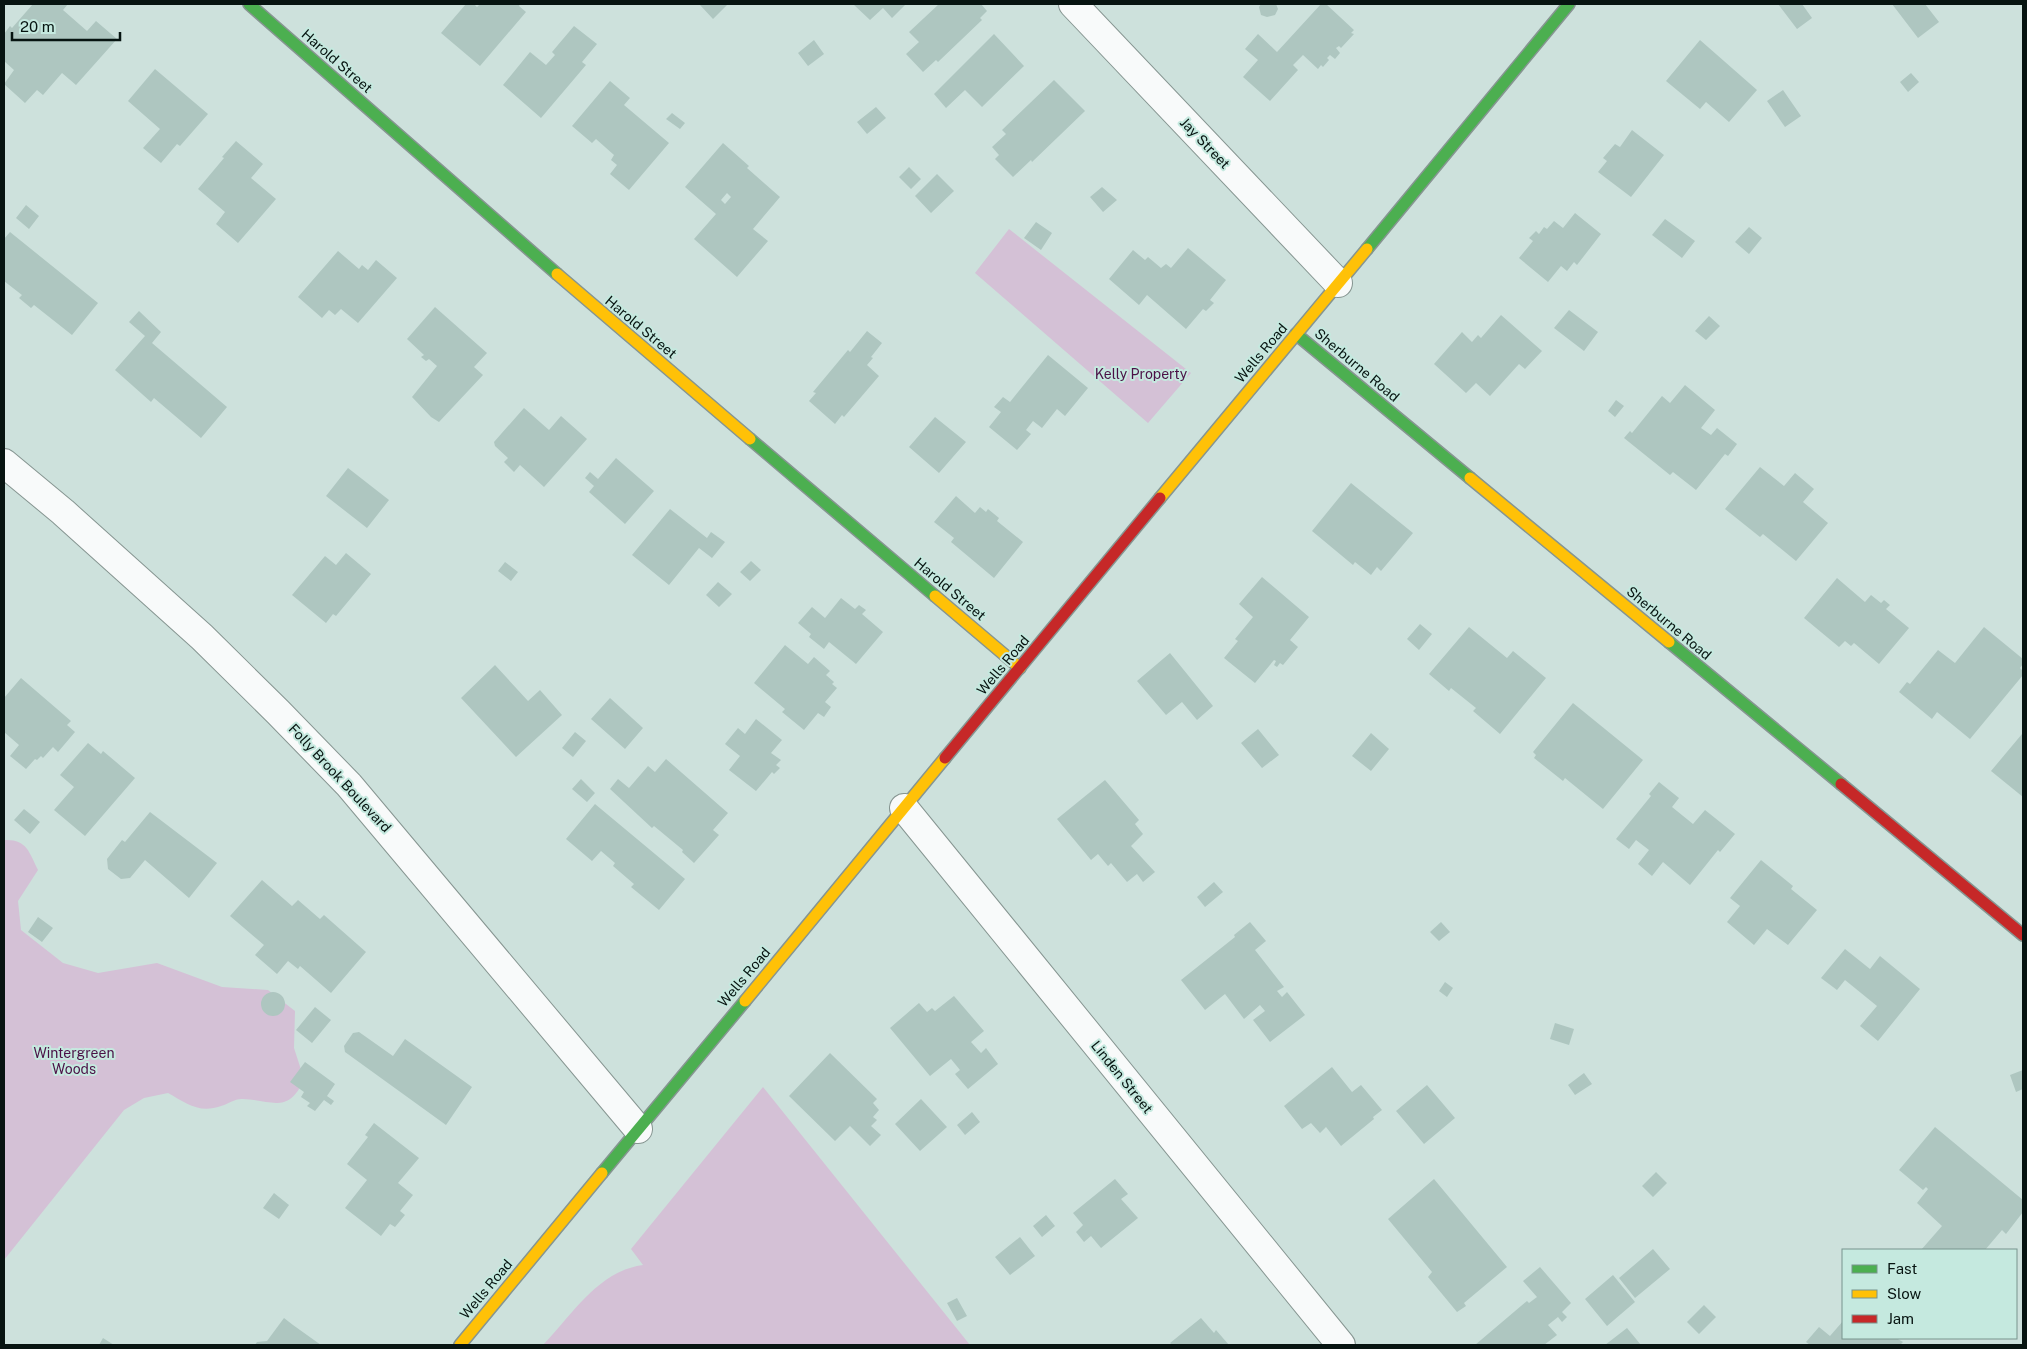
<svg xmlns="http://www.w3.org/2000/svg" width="2027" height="1349" font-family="'Public Sans',sans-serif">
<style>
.green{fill:#d4c1d6}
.building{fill:#aec6c0;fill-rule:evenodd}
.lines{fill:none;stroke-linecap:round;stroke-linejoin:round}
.street-casing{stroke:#869591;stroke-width:30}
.fast-casing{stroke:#869591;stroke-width:14}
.slow-casing{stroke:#869591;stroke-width:14}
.jam-casing{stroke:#869591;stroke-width:14}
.street{stroke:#f8fafa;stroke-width:28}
.fast{stroke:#4caf50;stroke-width:11}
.slow{stroke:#ffc107;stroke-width:11}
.jam{stroke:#c62828;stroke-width:11}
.labels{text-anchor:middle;stroke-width:4;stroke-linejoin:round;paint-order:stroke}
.street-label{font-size:14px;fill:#071411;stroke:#c5e9df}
.park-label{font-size:14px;fill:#4b1046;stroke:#c5e9df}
</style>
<rect width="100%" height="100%" fill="#cde1dc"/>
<path class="green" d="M 1009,229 L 1191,373 L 1148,423 L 975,273 Z
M 4,840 C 27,839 29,852 38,870 L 18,901 L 21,930 L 63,963 L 98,973 L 157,963 L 222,987 L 268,990 L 295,1011 L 294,1048 L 304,1079 C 289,1115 271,1100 243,1099 C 236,1098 228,1104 221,1106 C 199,1114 186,1103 168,1093 L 144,1098 L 124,1110 L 4,1260 Z
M 763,1087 L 970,1345 L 543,1345 C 572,1315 598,1271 643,1265 L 631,1249 Z"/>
<path class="building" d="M 33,4 L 68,4 L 63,10 L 87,31 L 96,21 L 117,39 L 76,85 L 62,73 L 43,95 L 37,90 L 25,103 L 4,84 L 14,70 L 4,61 L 4,34 L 10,26 L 12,28 Z
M 466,4 L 474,4 L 477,7 L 480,4 L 520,4 L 519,6 L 526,12 L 480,66 L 441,33 Z
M 701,4 L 728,4 L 713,19 L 700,5 Z
M 853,4 L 906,4 L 892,18 L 883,8 L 870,20 Z
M 939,4 L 981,4 L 987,11 L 980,18 L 982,20 L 938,62 L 936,60 L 923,72 L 906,54 L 919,42 L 909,32 Z
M 1261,4 L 1276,4 L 1278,9 L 1275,15 L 1267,17 L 1261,15 L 1259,7 Z
M 1321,4 L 1326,4 L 1354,30 L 1351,33 L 1354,34 L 1341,48 L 1339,46 L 1336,48 L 1340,53 L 1335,59 L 1330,55 L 1327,58 L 1329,60 L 1323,67 L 1321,65 L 1318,69 L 1303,55 L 1293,65 L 1298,70 L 1270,101 L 1243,77 L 1258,60 L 1245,49 L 1258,34 L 1277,52 Z
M 1778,4 L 1802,4 L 1812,18 L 1797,29 Z
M 1892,4 L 1925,4 L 1939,22 L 1918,38 Z
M 574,26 L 597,44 L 582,62 L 586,65 L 541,118 L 503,85 L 530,52 L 546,65 L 555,55 L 552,52 Z
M 994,34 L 1024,66 L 982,107 L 965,90 L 946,108 L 934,94 Z
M 814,40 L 824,54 L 808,66 L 798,53 Z
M 1700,40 L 1757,90 L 1729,122 L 1706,102 L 1700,109 L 1666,81 Z
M 155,69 L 208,114 L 180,146 L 177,144 L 161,163 L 143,148 L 160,129 L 128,101 Z
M 1911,73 L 1919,82 L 1908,92 L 1900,82 Z
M 1054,80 L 1085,111 L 1032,162 L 1031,160 L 1013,177 L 995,159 L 999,155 L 992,147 L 1006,134 L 1002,130 Z
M 610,81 L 630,98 L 624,105 L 669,143 L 629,190 L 610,174 L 617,165 L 611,160 L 614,155 L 596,139 L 592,143 L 572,126 Z
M 1783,90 L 1801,116 L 1785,127 L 1767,101 Z
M 876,107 L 886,118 L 867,134 L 857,122 Z
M 672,113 L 685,123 L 680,129 L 666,119 Z
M 1632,130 L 1664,155 L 1631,197 L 1598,172 L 1607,161 L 1603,158 L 1615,144 L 1620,147 Z
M 236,141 L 263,164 L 251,178 L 276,199 L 238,243 L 216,224 L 225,212 L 198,189 L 224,158 L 222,157 Z
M 723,143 L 749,166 L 747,168 L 780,197 L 753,229 L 768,241 L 737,277 L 694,239 L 716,214 L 685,187 ZM 727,193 L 731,197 L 725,204 L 721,200 Z
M 909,167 L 921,179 L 911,189 L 899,177 Z
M 937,174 L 954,191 L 931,213 L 915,196 Z
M 1102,187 L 1117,200 L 1103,212 L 1090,197 Z
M 26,205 L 39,216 L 29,229 L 16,218 Z
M 1575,213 L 1601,234 L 1577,265 L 1574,262 L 1567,271 L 1561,266 L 1548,282 L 1519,258 L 1533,241 L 1529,238 L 1536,231 L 1539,234 L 1544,227 L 1547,229 L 1554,221 L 1563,228 Z
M 1665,219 L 1695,241 L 1682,258 L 1652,235 Z
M 1036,222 L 1052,233 L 1041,250 L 1024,238 Z
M 1749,227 L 1762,238 L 1749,254 L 1735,242 Z
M 10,232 L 98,303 L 72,335 L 34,305 L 31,308 L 19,298 L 22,295 L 4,281 L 4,239 Z
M 1188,248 L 1226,280 L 1210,300 L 1214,303 L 1206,311 L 1203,309 L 1186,329 L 1147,295 L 1139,305 L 1109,279 L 1133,250 L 1145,260 L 1148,257 L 1161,268 L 1166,264 L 1171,268 Z
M 338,251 L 359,269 L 362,265 L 368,270 L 376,260 L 397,278 L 358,323 L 341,309 L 335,315 L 329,310 L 322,318 L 298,297 Z
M 435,307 L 487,353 L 474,367 L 483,375 L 439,422 L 431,417 L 412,397 L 437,366 L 429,359 L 426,361 L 421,357 L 424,355 L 407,339 Z
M 1569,310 L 1598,332 L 1584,351 L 1554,328 Z
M 139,311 L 161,332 L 152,343 L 227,407 L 201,438 L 154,398 L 151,402 L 115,370 L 145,336 L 129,322 Z
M 1501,315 L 1542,351 L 1525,369 L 1519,364 L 1490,396 L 1476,383 L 1466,393 L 1434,364 L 1462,332 L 1472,342 L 1478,335 L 1481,338 Z
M 1709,316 L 1720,326 L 1706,340 L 1695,331 Z
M 867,331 L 882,343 L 871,357 L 873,358 L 867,365 L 879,376 L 844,417 L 842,415 L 835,424 L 809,401 L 816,393 L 813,392 L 848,350 L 850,352 Z
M 1048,355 L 1088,388 L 1065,416 L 1057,409 L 1042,428 L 1033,421 L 1026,430 L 1031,434 L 1017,450 L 989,427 L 1001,412 L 994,407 L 1003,397 L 1010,402 Z
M 1685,385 L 1715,410 L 1701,428 L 1711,435 L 1717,428 L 1737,444 L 1728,456 L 1725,454 L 1696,490 L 1673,472 L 1670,475 L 1624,438 L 1630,431 L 1632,433 L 1662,396 L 1670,403 Z
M 1616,400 L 1624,406 L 1615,417 L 1608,411 Z
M 524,408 L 549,430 L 561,416 L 587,439 L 544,487 L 520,465 L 514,472 L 504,462 L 508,458 L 495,446 L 494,442 Z
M 935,417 L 966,442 L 939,473 L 909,447 Z
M 616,458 L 654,491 L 625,524 L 589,492 L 594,486 L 585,478 L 590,472 L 598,479 Z
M 1760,467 L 1784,486 L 1795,473 L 1814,489 L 1803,502 L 1828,523 L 1796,561 L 1763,534 L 1760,537 L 1725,509 Z
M 348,468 L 389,500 L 367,528 L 326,496 Z
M 1351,483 L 1413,533 L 1381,571 L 1377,567 L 1371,575 L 1355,562 L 1353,565 L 1312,531 Z
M 956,496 L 975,513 L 980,507 L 986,512 L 988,509 L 999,518 L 997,521 L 1023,542 L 994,578 L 951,542 L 954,538 L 934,522 Z
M 670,509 L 707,538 L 711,532 L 725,542 L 712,558 L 699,548 L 669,585 L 632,555 Z
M 346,553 L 371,574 L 336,616 L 333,614 L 326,623 L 292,595 L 325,556 L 336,565 Z
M 751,561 L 761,570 L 750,581 L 740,572 Z
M 505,562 L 518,572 L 511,581 L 498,571 Z
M 1262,577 L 1309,617 L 1290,640 L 1298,647 L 1283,665 L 1280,663 L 1277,667 L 1274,665 L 1276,661 L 1274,660 L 1255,683 L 1224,658 L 1238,641 L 1235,639 L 1253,617 L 1239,604 Z
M 1837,578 L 1865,602 L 1871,595 L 1881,603 L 1884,600 L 1890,605 L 1886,609 L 1909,628 L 1879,664 L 1854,643 L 1851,646 L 1845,641 L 1839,647 L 1804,618 Z
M 718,582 L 732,594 L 719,607 L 706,595 Z
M 841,598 L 855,609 L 859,605 L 866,610 L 862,614 L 883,632 L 856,664 L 829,642 L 824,649 L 809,637 L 811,634 L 798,623 L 812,607 L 825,618 Z
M 1420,624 L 1432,634 L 1419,650 L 1407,639 Z
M 1469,627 L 1507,658 L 1513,651 L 1546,678 L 1500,734 L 1473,711 L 1476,708 L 1451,688 L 1449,691 L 1429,674 Z
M 1984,627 L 2023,659 L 2023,664 L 2020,668 L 2023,671 L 2023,675 L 1970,739 L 1937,712 L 1932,719 L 1899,692 L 1907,682 L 1910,684 L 1938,650 L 1955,663 Z
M 785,645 L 808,664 L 814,657 L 830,671 L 826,675 L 834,682 L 832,684 L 837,688 L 825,702 L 831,707 L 824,717 L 818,713 L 804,730 L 782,712 L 785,709 L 754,683 Z
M 1170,653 L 1213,706 L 1197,720 L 1182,702 L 1166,715 L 1137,681 Z
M 495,665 L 528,701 L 540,690 L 562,715 L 516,757 L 461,698 Z
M 21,678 L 71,721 L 67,725 L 75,732 L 58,752 L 53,747 L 43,758 L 41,756 L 37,760 L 35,759 L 26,769 L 10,756 L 19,745 L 4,732 L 4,698 Z
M 610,698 L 643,728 L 625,749 L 591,719 Z
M 1573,703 L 1643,760 L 1603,809 L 1565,778 L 1563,781 L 1534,758 L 1536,755 L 1533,752 Z
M 756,719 L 782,740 L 771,753 L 781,760 L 776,765 L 780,768 L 774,774 L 772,772 L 756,791 L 729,770 L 740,756 L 725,744 L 738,728 L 745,734 Z
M 1258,729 L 1279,755 L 1262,768 L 1241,743 Z
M 575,732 L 586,741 L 573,757 L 562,748 Z
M 1371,733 L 1389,749 L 1371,771 L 1352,756 Z
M 2022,734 L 2023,734 L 2023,797 L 1991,771 Z
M 88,743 L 101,754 L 103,751 L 135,778 L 85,836 L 54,810 L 74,787 L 60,775 Z
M 666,759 L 728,813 L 713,830 L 719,835 L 694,863 L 682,852 L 683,850 L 654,826 L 652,828 L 610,789 L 618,779 L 629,788 L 648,766 L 655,772 Z
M 581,779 L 595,793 L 587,802 L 572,789 Z
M 1105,780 L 1139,820 L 1135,824 L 1143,834 L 1131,846 L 1155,872 L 1143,882 L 1137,874 L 1127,882 L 1111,863 L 1108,866 L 1098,854 L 1091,860 L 1057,819 Z
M 1659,782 L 1679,798 L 1672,807 L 1693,824 L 1705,810 L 1735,834 L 1720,852 L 1718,850 L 1690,885 L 1663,862 L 1652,876 L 1638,864 L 1649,850 L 1636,840 L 1629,849 L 1616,839 L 1651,796 L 1649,794 Z
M 595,804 L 685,879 L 659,910 L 631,887 L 634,884 L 613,866 L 615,863 L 601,851 L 592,861 L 566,839 Z
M 24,809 L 40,822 L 30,834 L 14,820 Z
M 150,812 L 217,863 L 189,898 L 145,860 L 130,878 L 121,879 L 108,869 L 107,859 L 122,840 L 125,842 Z
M 1761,860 L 1793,886 L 1791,889 L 1817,910 L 1788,945 L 1767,929 L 1754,945 L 1727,922 L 1740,906 L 1730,898 Z
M 262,880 L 292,906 L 298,900 L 320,919 L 324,915 L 366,952 L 331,993 L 300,966 L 298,969 L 288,961 L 277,974 L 255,955 L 264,945 L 230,916 Z
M 1214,882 L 1223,892 L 1205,907 L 1197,897 Z
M 38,917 L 53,928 L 42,942 L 28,932 Z
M 1250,922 L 1266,941 L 1255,950 L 1284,987 L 1277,991 L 1282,997 L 1287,992 L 1305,1015 L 1270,1042 L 1253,1020 L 1265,1011 L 1260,1005 L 1244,1019 L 1225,994 L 1205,1010 L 1181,980 L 1235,937 L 1234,935 Z
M 1441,922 L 1450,932 L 1439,941 L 1430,932 Z
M 1845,949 L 1870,969 L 1880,956 L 1920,989 L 1878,1041 L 1860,1026 L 1877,1006 L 1845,980 L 1837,990 L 1821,978 Z
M 1445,982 L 1453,988 L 1447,997 L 1439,991 Z
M261 1004a12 12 0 1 1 24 0a12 12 0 1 1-24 0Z
M 954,996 L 984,1031 L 971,1042 L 981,1053 L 986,1048 L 998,1064 L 968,1089 L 955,1074 L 960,1070 L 951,1059 L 930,1076 L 890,1028 L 919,1003 L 927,1012 L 932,1008 L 935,1011 Z
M 315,1007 L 331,1020 L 312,1043 L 296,1030 Z
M 1555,1023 L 1574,1029 L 1569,1045 L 1550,1039 Z
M 359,1032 L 393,1056 L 405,1039 L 472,1087 L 446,1125 L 345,1052 L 344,1046 L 353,1033 Z
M 830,1053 L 877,1099 L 873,1103 L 879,1110 L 873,1117 L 877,1120 L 871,1126 L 881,1135 L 870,1146 L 850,1126 L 835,1141 L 789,1096 Z
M 305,1062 L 335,1084 L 327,1096 L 334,1101 L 331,1105 L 324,1100 L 315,1111 L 307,1106 L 310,1103 L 301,1097 L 304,1092 L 290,1082 Z
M 1332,1067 L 1352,1092 L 1361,1085 L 1382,1110 L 1373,1117 L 1374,1119 L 1341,1146 L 1326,1127 L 1320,1133 L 1311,1123 L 1302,1129 L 1284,1106 Z
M 2023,1070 L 2023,1089 L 2016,1092 L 2010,1075 Z
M 1584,1073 L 1592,1084 L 1575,1095 L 1568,1085 Z
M 1427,1085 L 1455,1118 L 1424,1144 L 1396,1111 Z
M 921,1099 L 947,1127 L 920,1151 L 895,1124 Z
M 972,1112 L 980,1122 L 965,1135 L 957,1125 Z
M 374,1123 L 419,1158 L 398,1183 L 413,1195 L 400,1211 L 405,1215 L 395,1227 L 390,1224 L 381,1236 L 345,1208 L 367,1180 L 347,1164 L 368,1137 L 365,1135 Z
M 1935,1127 L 2023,1200 L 2023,1212 L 2006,1234 L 2002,1230 L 1985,1250 L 1921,1250 L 1942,1226 L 1917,1203 L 1928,1189 L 1926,1187 L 1923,1190 L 1899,1170 Z
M 1656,1172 L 1667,1183 L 1653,1197 L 1642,1186 Z
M 1115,1179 L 1128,1194 L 1121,1199 L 1138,1218 L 1101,1248 L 1091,1236 L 1084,1242 L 1076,1232 L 1083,1225 L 1073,1213 Z
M 1434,1179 L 1507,1267 L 1464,1303 L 1466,1306 L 1457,1312 L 1428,1277 L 1432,1272 L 1388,1219 Z
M 274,1193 L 289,1205 L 279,1219 L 263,1208 Z
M 1046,1215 L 1055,1226 L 1042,1237 L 1033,1226 Z
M 1020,1237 L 1035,1256 L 1010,1275 L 995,1257 Z
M 1653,1249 L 1670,1269 L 1635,1298 L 1619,1278 Z
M 1540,1267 L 1571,1303 L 1562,1312 L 1567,1317 L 1562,1322 L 1558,1317 L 1548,1325 L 1557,1335 L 1544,1345 L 1475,1345 L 1527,1301 L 1529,1303 L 1537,1297 L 1523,1281 Z
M 1613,1275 L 1635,1302 L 1607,1326 L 1585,1299 Z
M 957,1298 L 967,1316 L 957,1321 L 947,1303 Z
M 1704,1305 L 1716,1317 L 1699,1334 L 1687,1322 Z
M 284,1318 L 293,1325 L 321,1345 L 255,1345 L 257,1342 L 267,1341 Z
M 1201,1318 L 1214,1333 L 1216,1330 L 1229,1345 L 1172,1345 L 1170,1343 Z
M 1843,1321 L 1843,1338 L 1896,1338 L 1903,1342 L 1900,1345 L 1810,1345 L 1806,1342 L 1819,1327 L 1830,1336 Z
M 1627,1328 L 1641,1345 L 1605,1345 Z
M 103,1338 L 114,1345 L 99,1345 Z"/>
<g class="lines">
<g class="street-casing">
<path id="street" d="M 1073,4 L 1338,283
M 4,463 L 63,512 L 202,637 L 278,712 L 349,785 L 638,1129
M 904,808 L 1341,1345"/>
</g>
<g class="fast-casing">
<path id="fast" d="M 249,4 L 557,274
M 1367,249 L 1569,4
M 1296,334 L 1470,478
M 750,439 L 935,596
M 1669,642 L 1841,784
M 602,1173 L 745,1001"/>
</g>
<g class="slow-casing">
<path id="slow" d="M 557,274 L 750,439
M 1470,478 L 1669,642
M 1160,498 L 1367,249
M 935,596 L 1020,668
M 745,1001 L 945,758
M 460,1345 L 602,1173"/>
</g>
<g class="jam-casing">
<path id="jam" d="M 945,758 L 1160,498
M 1841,784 L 2023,935"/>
</g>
<use href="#street" class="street"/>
<use href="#fast" class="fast"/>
<use href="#slow" class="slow"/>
<use href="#jam" class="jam"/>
</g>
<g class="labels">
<g class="street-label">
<text transform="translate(337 61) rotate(41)" y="5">Harold Street</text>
<text transform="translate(1205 143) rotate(46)" y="5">Jay Street</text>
<text transform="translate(641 327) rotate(40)" y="5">Harold Street</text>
<text transform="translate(1261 353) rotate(-50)" y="5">Wells Road</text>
<text transform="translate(1357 365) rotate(40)" y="5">Sherburne Road</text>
<text transform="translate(950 589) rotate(40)" y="5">Harold Street</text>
<text transform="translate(1669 623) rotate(40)" y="5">Sherburne Road</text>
<text transform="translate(1003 665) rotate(-50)" y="5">Wells Road</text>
<text transform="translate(340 778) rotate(47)" y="5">Folly Brook Boulevard</text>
<text transform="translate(744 977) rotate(-50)" y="5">Wells Road</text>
<text transform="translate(1122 1077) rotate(51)" y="5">Linden Street</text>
<text transform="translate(486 1289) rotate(-50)" y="5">Wells Road</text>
</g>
<g class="park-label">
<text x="1141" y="379">Kelly Property</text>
<text x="74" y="1058">Wintergreen<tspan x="74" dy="16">Woods</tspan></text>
</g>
</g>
<rect width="2027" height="1349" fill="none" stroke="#071411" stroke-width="10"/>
<rect x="1842" y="1249" width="175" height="90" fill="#c5e9df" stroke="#79948d"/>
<rect x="1852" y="1265" width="25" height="8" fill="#4caf50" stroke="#79948d"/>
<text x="1887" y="1274" font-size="15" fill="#071411">Fast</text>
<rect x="1852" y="1290" width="25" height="8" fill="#ffc107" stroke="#79948d"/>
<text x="1887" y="1299" font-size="15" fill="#071411">Slow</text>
<rect x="1852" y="1315" width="25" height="8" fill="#c62828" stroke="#79948d"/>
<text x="1887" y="1324" font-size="15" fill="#071411">Jam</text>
<path d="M12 32v8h108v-8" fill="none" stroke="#071411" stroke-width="2.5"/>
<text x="20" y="32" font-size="15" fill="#071411" stroke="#c5e9df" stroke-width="4" paint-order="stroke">20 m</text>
</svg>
